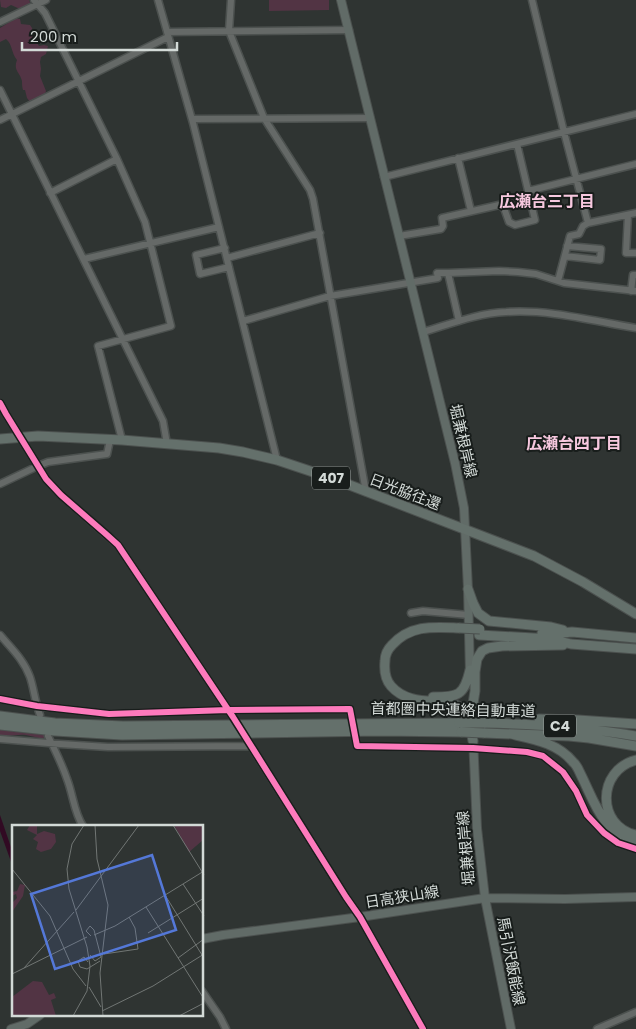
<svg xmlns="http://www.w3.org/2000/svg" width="636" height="1029" font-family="Poppins,'Noto Sans JP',sans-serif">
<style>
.green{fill:#523444}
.water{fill:#310a23}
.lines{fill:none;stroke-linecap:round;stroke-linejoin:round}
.minor-casing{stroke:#4c514f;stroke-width:9}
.major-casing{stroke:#4c514f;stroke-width:10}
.highway-casing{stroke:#4c514f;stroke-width:11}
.minor{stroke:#656967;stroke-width:6}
.major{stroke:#616b67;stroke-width:8}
.highway{stroke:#64706b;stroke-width:9}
.highway-bridge-casing{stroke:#4c514f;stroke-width:11;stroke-linecap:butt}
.highway-bridge{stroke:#64706b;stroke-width:9}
.cycleway-casing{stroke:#181d1b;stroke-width:9}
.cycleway{stroke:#fd7abc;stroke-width:6}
.labels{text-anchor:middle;stroke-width:4;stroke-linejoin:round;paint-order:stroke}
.shield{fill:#181d1b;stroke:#9ba19f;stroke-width:1}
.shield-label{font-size:14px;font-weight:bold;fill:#d3dad7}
.street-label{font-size:15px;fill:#d3dad7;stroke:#181d1b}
.neighbourhood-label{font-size:16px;font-weight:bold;fill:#f7c8df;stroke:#181d1b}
.inset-road{fill:none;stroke:#717674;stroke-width:1}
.view{fill:#5478d8;fill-opacity:0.15;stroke:#5478d8;stroke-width:2.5}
.inset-edge{fill:none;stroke:#d3dad7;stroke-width:2.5}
</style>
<rect width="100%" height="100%" fill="#2f3432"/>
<path class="green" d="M 0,0 L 29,0 L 31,5 L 20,9 L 11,5 L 6,8 L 1,7 Z
M 269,0 L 329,0 L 329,10 L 269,11 Z
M 16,18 L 20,19 L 21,24 L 30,25 L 32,28 L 35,40 L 39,46 L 44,45 L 48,46 L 46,54 L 41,57 L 40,62 L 41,69 L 40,76 L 46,91 L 44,96 L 30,102 L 27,98 L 25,90 L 23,90 C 22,87 22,84 22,81 C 20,72 13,71 17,60 C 11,53 13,45 6,39 L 0,42 L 0,28 Z
M 0,727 L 40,731 L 45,736 L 43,739 C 38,738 32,736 26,735 C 17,734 9,737 0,735 Z"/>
<path class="water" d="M 0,815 L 14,856 L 14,870 L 0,831 Z"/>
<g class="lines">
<g class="minor-casing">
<path id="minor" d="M 34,0 L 45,13 L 117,159 L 145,222 L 171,326 L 98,346 L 122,440
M 158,0 L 193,123 L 277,460
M 231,0 L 229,31 L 264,118 L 310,190 L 313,199 L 366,492
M 532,0 L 564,132 L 588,223
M 0,22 L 46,0
M 167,32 L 349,30
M 0,90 L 163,421 L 167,444
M 192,119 L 370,118
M 0,120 L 168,37
M 458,158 L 471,211
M 384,177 L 636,114
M 528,191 L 636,164
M 50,193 L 117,159
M 628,215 L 626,253 L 636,253
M 399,236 L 441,229 L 443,226 L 442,218 L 499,205 L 504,208 L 509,222 L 515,225 L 535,220 L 517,144
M 225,248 L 196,255 L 200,274 L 229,267
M 565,256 L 600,260 L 601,249 L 567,246
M 227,258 L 320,233
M 84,259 L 219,227
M 448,273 L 499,271 L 518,272 L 536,274 L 564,283 L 636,291
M 558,281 L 570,236 L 579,234 L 583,226 L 588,223 L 636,213
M 631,291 L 633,275 L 636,275
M 243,321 L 330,296 L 438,278 L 437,273 L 448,273 L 459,321
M 423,332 C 450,324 478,313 506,312 C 549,309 593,321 636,328
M 0,403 L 6,414 L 46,479 L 61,495 L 118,545 L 233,717
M 0,484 L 38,466 L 48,462 L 107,454 L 110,440
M 411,613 L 423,611 L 469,615
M 0,635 C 11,648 24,660 30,677 C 34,689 35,702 40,715
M 0,699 L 37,706 L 109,714 L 228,710 L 350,709 L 351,715
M 48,736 C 55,750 62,764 67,779 C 73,794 74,813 83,826
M 246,738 L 346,897 L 360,917 L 423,1029
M 0,739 L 60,744 L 108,747 L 251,746
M 356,740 L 357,746 L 473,748 L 527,752 L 543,756 L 563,772 L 576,791 L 587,815 L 604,833 L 618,843 L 636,849
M 202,991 L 220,1017 L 226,1029
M 597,1029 L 636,1012"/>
</g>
<g class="major-casing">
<path id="major" d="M 341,0 L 455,463 L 464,508 L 468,589 L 470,675
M 473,737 L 477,828 L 485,898 L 511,1029
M 202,939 L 223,935 L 360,917 L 485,898 L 565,899 L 636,897
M 11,1029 L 27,1024 L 40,1015"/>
</g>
<g class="highway-casing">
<path id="highway" d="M 0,439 L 38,436 L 122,440 L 219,448 L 243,452 L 277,460 L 334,479 L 534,556 L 583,582 L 636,614
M 468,589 L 473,603 L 478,613 L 489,621 L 551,627 L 563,630
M 459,628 C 435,627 411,624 392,645 C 388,649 385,655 385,661 C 384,671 385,679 391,686 C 412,710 448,695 462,709 C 470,717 471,731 473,741
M 542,633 L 552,634 L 572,632 L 636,638
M 479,635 L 551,639 L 571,644 L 636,649
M 433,697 C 458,697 464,696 470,670
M 472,710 L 475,691 L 475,672 L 477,659 L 482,651 L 488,648 L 502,646 L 563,645
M 0,716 L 55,723 L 123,726 L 459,723
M 539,719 L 578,720 L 636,724
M 484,723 C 535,724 586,727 636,736
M 0,725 L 55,731 L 122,735 L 380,731 L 461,732
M 484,733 L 569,736 L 589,738 L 636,746
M 511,734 C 533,739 558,743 573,762 C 577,765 579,771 581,775 C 595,803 602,832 636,841
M 636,760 C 597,770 596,826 636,835"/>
</g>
<use href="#minor" class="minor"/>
<use href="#major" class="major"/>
<use href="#highway" class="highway"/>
<g class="highway-bridge-casing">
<path id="highway-bridge" d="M 459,628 L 480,629
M 459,723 L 484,723
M 461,732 L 484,733"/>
</g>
<use href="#highway-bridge" class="highway-bridge"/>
<g class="cycleway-casing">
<path id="cycleway" d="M 0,403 L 6,414 L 46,479 L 61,495 L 107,535 L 118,545 L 126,557 L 233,717 L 346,897 L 360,917 L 423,1029
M 0,699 L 37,706 L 109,714 L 228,710 L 350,709 L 357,746 L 473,748 L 527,752 L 543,756 L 563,772 L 576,791 L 587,815 L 604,833 L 618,843 L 636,849"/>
</g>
<use href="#cycleway" class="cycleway"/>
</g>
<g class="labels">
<g class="shield">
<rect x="312" y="466.5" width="38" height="23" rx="4"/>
<rect x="544" y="714.5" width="32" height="23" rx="4"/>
</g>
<g class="shield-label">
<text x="331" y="483">407</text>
<text x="560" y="731">C4</text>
</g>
<g class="street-label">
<text transform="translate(463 441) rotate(77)" y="5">堀兼根岸線</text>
<text transform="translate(405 492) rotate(21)" y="5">日光脇往還</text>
<text transform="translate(453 710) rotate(1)" y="5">首都圏中央連絡自動車道</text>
<text transform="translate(466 848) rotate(-95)" y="5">堀兼根岸線</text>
<text transform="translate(402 897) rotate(-9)" y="5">日高狭山線</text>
<text transform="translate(511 961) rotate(79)" y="5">馬引沢飯能線</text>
</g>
<g class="neighbourhood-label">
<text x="547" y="207">広瀬台三丁目</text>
<text x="574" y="449">広瀬台四丁目</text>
</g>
</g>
<g transform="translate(12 825)">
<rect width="191" height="191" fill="#2f3432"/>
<path d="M 18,0 L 25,0 L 25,9 L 32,6 L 43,9 L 44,17 L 39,24 L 29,27 L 24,24 L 26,17 L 21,14 L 25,10 L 15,5 ZM 162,0 L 191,0 L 191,15 L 177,27 ZM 8,59 L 13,60 L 11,71 L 0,87 L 0,78 L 5,73 L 4,69 L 0,71 L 0,67 L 5,66 ZM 21,156 L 30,157 L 37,170 L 42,168 L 44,173 L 39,175 L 44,191 L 0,191 L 0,172 Z" fill="#523444"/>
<path class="inset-road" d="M 83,0 L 85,34 L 96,80 L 88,148 L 91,191M 161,0 L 192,50M 0,44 L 38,91 L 61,144 L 74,161M 171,59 L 192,91M 153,70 L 190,130M 134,82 L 192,174M 64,85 L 127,0M 136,108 L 192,73M 82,110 L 103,101 L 192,46M 92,129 L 126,124 L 123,103 L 117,92M 78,130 L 83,136 L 89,132 L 82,105 L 78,101 L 74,106 L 79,111M 166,133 L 192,114M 76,137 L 72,132 L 66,136 L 68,142 L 75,144 L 88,136M 12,143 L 62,87M 0,149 L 75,112M 77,162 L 89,182M 90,186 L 141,161 L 192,129M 61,191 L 75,166 L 78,141 L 75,122 L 57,64 L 55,44 L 60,19 L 72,0M 167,191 L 192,178"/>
<path class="view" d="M 140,30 L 164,105 L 43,144 L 19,69 Z"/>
<rect width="191" height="191" class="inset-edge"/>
</g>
<path d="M22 42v8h155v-8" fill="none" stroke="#d3dad7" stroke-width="2.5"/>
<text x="30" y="42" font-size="15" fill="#d3dad7" stroke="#181d1b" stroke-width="4" paint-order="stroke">200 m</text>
</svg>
